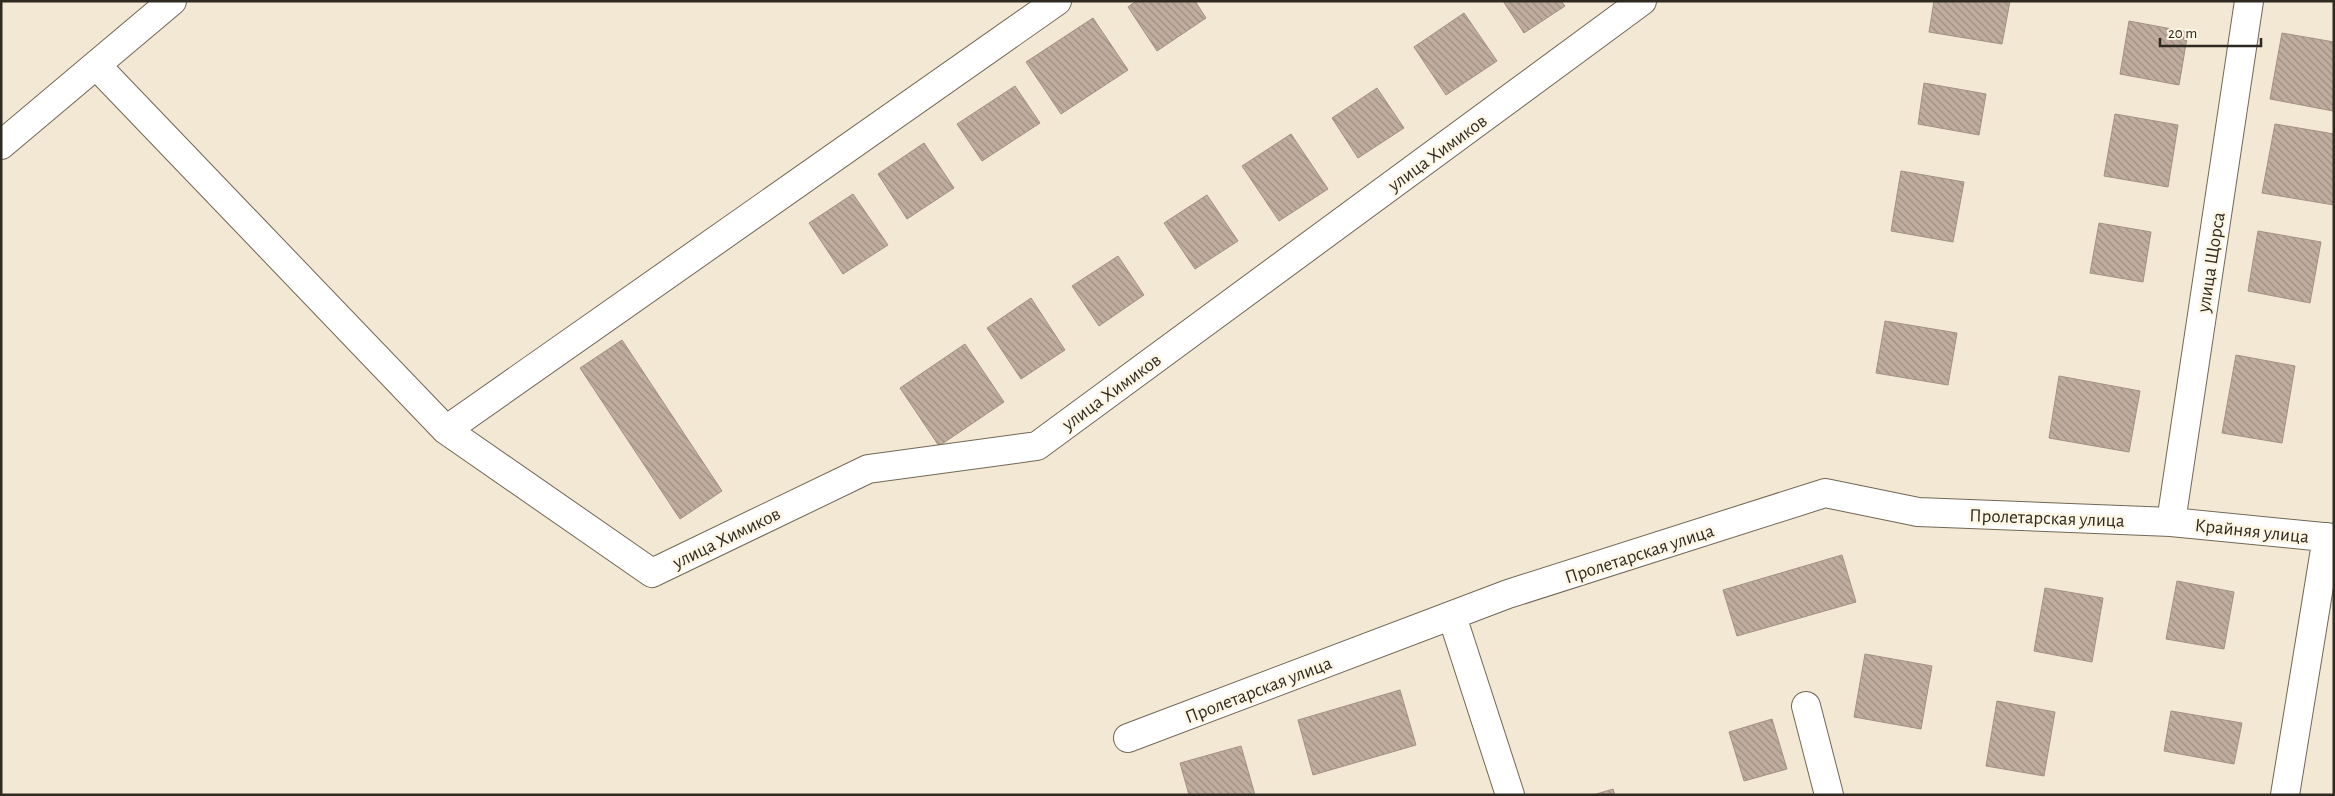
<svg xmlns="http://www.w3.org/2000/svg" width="2335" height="796" font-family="'Alegreya Sans',sans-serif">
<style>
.building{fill:url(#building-back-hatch);stroke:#a39183}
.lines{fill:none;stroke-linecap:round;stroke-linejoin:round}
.minor-casing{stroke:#716755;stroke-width:30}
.minor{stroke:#fff;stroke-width:28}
.labels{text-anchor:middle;stroke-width:5;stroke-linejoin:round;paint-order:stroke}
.street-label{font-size:19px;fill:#2e2a22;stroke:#fef6e5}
</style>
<defs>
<pattern id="building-back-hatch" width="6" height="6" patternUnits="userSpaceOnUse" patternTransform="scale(1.25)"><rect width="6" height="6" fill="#c0ad9f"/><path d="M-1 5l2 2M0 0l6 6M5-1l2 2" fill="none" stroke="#9c8d81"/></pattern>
</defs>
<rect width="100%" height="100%" fill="#f3e8d4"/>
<path class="building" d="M 1136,1 L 1195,1 L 1206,18 L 1157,51 L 1128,7 Z
M 1503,1 L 1561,1 L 1565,6 L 1524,33 Z
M 1934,1 L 2010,1 L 2002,44 L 1929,32 Z
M 1464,13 L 1497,61 L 1446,95 L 1414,47 Z
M 1093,18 L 1128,70 L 1061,114 L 1026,62 Z
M 2129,21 L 2188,32 L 2179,85 L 2120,74 Z
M 2282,33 L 2334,42 L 2333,111 L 2270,99 Z
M 1924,83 L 1986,94 L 1979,135 L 1918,124 Z
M 1015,86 L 1040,123 L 982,161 L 957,124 Z
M 1377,88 L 1404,128 L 1358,158 L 1332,118 Z
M 2115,114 L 2178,125 L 2168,187 L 2104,176 Z
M 2275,124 L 2334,134 L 2334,205 L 2262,193 Z
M 1291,134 L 1328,189 L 1279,221 L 1242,166 Z
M 924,143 L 954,188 L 907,219 L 878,174 Z
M 1901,171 L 1964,182 L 1953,242 L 1891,231 Z
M 853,194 L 888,245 L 843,274 L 809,223 Z
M 1207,195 L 1238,241 L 1195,269 L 1164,223 Z
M 2099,223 L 2151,232 L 2143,282 L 2090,273 Z
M 2258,231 L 2321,242 L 2310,303 L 2248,291 Z
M 1118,256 L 1144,295 L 1099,326 L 1072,286 Z
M 1031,298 L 1065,350 L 1021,379 L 987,328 Z
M 1885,321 L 1957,333 L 1948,385 L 1876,373 Z
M 622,340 L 722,491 L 680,519 L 580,368 Z
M 965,344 L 1004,402 L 939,446 L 900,388 Z
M 2236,355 L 2295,366 L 2282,443 L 2222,433 Z
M 2059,376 L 2140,391 L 2129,452 L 2049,438 Z
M 1842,555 L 1856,602 L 1737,636 L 1723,590 Z
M 2177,581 L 2234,592 L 2224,649 L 2166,639 Z
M 2045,588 L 2103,598 L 2092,662 L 2034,651 Z
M 1865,654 L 1932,666 L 1921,729 L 1854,717 Z
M 1400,690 L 1416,745 L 1313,775 L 1298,720 Z
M 1997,701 L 2055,712 L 2044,776 L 1986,766 Z
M 2171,711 L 2242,723 L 2234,764 L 2164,751 Z
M 1772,719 L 1787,769 L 1744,781 L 1729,732 Z
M 1241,746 L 1255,795 L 1189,795 L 1180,763 Z
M 1613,789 L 1615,795 L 1593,795 Z"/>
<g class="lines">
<g class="minor-casing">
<path id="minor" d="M 96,65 L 446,430 L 652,573 L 868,469 L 1037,446 L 1642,1
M 1,145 L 172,1
M 446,430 L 1057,1
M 2171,522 L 2249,1
M 1452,616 L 1510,795
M 1806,706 L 1829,795
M 1128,738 L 1508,594 L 1825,493 L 1918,512 L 2171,522 L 2334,538
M 2285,795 L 2327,537"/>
</g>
<use href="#minor" class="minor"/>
</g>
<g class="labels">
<g class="street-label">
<text transform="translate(1437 152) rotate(-36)" y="7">улица Химиков</text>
<text transform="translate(2210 262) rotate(-81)" y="7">улица Щорса</text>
<text transform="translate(1111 391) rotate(-36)" y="7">улица Химиков</text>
<text transform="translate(2047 517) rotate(2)" y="7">Пролетарская улица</text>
<text transform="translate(2252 530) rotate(6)" y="7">Крайняя улица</text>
<text transform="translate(726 537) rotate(-26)" y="7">улица Химиков</text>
<text transform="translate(1639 553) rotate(-18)" y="7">Пролетарская улица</text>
<text transform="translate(1258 689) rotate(-21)" y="7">Пролетарская улица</text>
</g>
</g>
<rect width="2335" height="796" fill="none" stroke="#2e2a22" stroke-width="5"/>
<path d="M2160 38v8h101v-8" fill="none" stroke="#2e2a22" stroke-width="2.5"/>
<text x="2168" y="38" font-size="15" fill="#2e2a22" stroke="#fef6e5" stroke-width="4" paint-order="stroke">20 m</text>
</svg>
